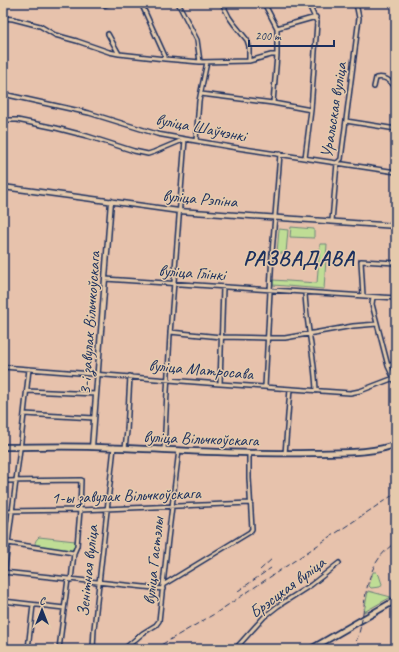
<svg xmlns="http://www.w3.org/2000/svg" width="399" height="652" font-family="Caveat,sans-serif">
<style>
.green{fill:#bfdd95;stroke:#6d867a}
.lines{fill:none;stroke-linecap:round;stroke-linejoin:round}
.minor-casing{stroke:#1b2f5e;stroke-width:6}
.tertiary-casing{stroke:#1b2f5e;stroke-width:7}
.secondary-casing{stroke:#1b2f5e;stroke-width:8}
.minor{stroke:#e5caac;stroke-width:3}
.tertiary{stroke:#e5caac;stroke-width:4}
.secondary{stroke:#e5caac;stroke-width:4.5}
.rail{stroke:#1b2f5e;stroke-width:1;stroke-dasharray:6 3;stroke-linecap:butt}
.labels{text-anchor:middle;stroke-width:3;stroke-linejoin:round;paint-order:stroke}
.street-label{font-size:17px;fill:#1b2f5e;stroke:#e5caac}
.district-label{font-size:21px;font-weight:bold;letter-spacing:1px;fill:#1b2f5e;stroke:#e5caac}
</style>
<rect width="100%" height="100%" fill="#e7c2ac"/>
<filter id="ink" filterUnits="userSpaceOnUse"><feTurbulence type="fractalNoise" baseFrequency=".025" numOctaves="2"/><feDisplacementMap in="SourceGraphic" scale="8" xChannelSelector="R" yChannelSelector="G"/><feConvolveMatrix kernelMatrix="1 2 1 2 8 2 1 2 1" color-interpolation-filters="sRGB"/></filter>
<g filter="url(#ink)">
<path class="green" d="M 291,227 L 314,229 L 314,238 L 290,237 Z
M 279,229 L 288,230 L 286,253 L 277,253 Z
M 320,244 L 327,244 L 324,289 L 273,285 L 273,280 L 317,283 Z
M 39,537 L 75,541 L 75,548 L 72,551 L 37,546 L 35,545 C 35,541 36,540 39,537 Z
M 373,572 L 376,572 L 379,575 L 382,584 L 380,587 L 371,588 L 369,586 Z
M 368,591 L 391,597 L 364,612 Z"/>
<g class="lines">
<g class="minor-casing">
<path id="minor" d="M 141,3 L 165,56 L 165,59
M 178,3 L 197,40 L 200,62
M 222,3 L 229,17 L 234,24 L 247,40 L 249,46 L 249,61
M 264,3 L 277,28 L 277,55 L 273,103
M 105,5 L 110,3
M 3,18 L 13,19 L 40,26 L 55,35 L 77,41 L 109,52 L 119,54
M 277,28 L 316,17
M 108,34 L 119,54 L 165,59 L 200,62 L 249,61 L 271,55 L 277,55
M 374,87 L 376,78 C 386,76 390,81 396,88
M 3,94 L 89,113 L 157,134 L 185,139 L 231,147 L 396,172
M 201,94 L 273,103 L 311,110
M 3,120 L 17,120 L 56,128 L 87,136 L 134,151 L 148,154 L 154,152 L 185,139 L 170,334 L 164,450
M 346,121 L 396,129
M 196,141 L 199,101 L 207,62
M 305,158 L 311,110 L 317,22 L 308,3
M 332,221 L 337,163 L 341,159 L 359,18 L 357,8 L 355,3
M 105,279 L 396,298
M 305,292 C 306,325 315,358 316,391
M 363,296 L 361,261 L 396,263
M 373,297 L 372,304 L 388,366 L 396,383
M 170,332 L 221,337 L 267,338 L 285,338 L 353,326 L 377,324
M 388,366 L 396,363
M 3,367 L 220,384 L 350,393 L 360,391 L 394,378
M 220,384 L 223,287
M 265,387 L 272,253 L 280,154
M 27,391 L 96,394
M 24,414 L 94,418
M 125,448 L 127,431 L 130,376
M 285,454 L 290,389
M 3,481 L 81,480 L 80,510 L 77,546 L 74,553 L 71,580
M 3,511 L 80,510 L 251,503
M 8,543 L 74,553
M 3,572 L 163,589
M 3,583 L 21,441 L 29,369
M 163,585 L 250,532 L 252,529 L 249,478 L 249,453
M 3,601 L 64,608
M 355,647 L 356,649
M 28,649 L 33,605
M 59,649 L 68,579
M 93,649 L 94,629 L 114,447
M 124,649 L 143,633 L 156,625 L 159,621 L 168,539 L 179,450
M 241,649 L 237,647 L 264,617 L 278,606 L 311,585 L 339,563"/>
</g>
<g class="tertiary-casing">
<path id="tertiary" d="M 3,187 L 100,200 L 179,211 L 396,226
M 92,447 L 111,201"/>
</g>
<g class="secondary-casing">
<path id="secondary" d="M 3,447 C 33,447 64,446 94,447 C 167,449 239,455 312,453 C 337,452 374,454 396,444
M 311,649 L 396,600"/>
</g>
<use href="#minor" class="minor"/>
<use href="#tertiary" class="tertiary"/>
<use href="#secondary" class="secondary"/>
<path class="rail" d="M 260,570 L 273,558
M 238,591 L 271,568
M 154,649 L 216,613 L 396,493
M 352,649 C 359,638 361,626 363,613 C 367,583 370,560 396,542"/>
</g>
</g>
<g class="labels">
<g class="street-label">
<text transform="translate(333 110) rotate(-81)" y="6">Уральская вуліца</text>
<text transform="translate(201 127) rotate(11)" y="6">вуліца Шаўчэнкі</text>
<text transform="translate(200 198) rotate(5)" y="6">вуліца Рэпіна</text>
<text transform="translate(192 272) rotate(4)" y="6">вуліца Глінкі</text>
<text transform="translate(89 323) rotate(-86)" y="6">3-і завулак Вільчкоўскага</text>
<text transform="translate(201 369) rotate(5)" y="6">вуліца Матросава</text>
<text transform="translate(201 438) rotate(2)" y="6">вуліца Вільчкоўскага</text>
<text transform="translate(126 495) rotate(-2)" y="6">1-ы завулак Вільчкоўскага</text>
<text transform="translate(153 561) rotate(-84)" y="6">вуліца Гастэлы</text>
<text transform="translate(87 571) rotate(-84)" y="6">Зенітная вуліца</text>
<text transform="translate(287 587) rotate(-37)" y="6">Брэсцкая вуліца</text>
</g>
<g class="district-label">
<text x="299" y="265">РАЗВАДАВА</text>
</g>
</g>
<rect width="399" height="652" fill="none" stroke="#e5caac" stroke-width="16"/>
<rect x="8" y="8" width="383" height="636" fill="none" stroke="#1b2f5e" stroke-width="1.5" filter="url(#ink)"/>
<g transform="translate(42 610)" stroke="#e5caac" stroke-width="3" paint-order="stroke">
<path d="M0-3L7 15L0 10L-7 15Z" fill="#1b2f5e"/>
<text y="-6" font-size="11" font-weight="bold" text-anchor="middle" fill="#1b2f5e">С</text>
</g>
<path d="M249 40v6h85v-6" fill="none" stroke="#1b2f5e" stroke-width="2"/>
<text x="255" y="40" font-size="12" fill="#1b2f5e" stroke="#e5caac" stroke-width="3" paint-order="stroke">200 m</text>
</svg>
